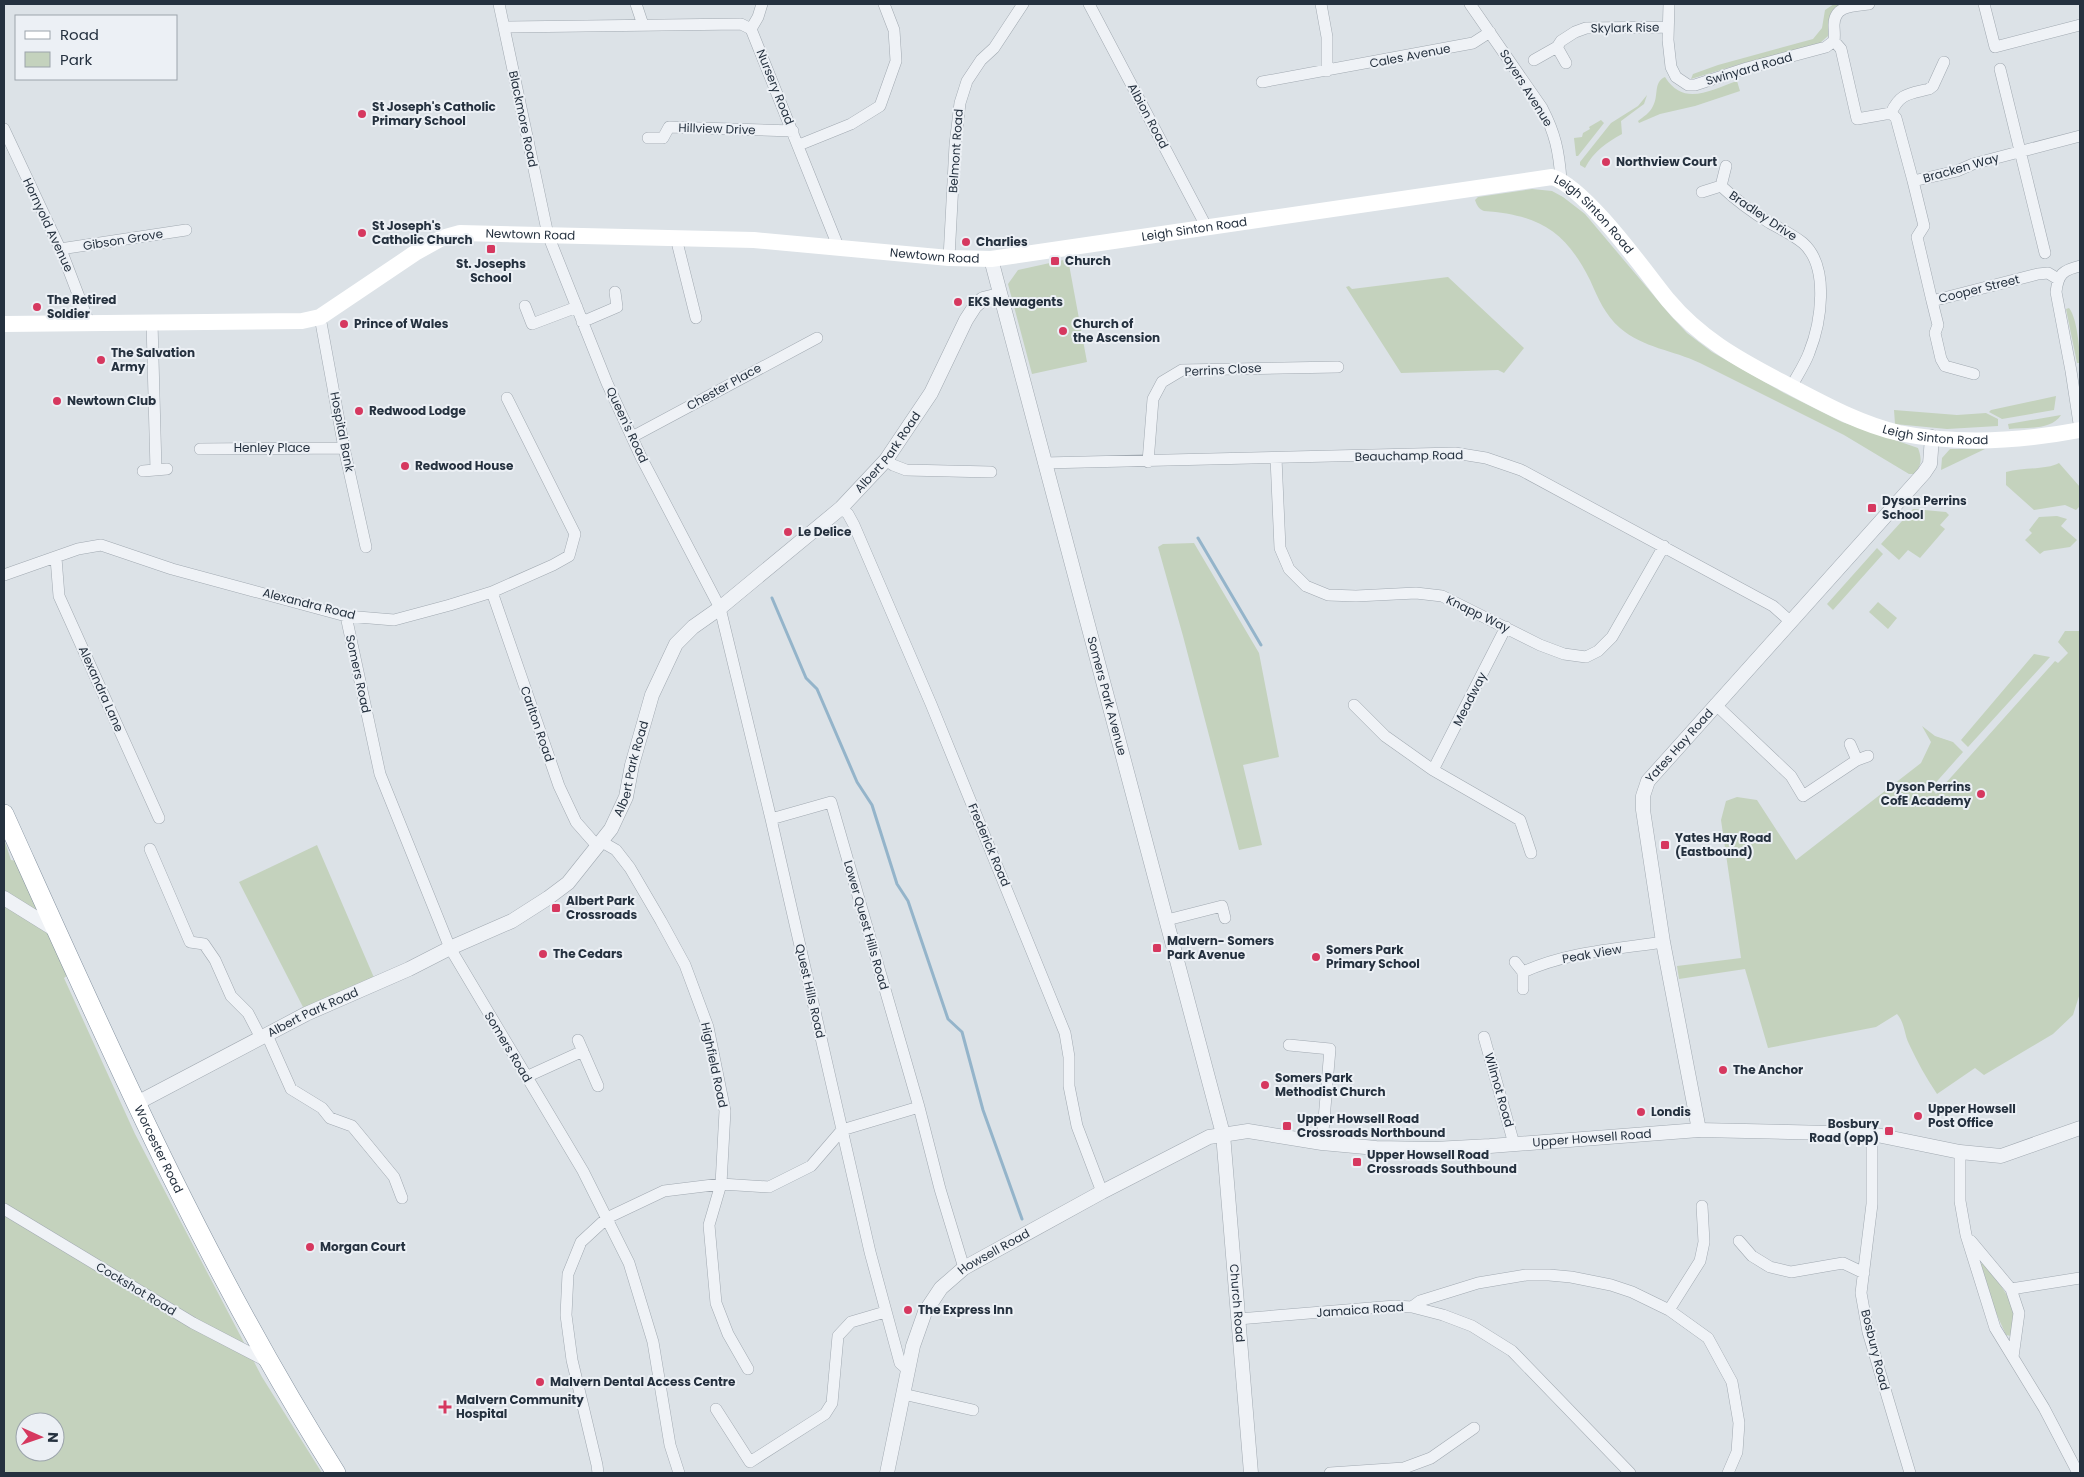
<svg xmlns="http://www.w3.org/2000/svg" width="2084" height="1477" font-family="Poppins,sans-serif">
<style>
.green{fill:#c4d2bd;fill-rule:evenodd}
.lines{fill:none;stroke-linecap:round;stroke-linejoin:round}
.stream{stroke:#94b4ca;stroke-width:3}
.minor-casing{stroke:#a1a9b1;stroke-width:12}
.tertiary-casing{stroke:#a1a9b1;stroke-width:15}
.trunk-casing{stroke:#83919f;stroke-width:20}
.minor{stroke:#eff2f6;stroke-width:11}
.tertiary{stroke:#eff2f6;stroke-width:14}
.secondary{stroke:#fff;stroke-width:16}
.trunk{stroke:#fff;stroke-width:19}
.poi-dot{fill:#d6385f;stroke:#ecf0f5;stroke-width:2}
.labels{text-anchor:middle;stroke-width:4;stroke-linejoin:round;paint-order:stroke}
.street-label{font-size:12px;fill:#25313f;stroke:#ecf0f5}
.poi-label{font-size:12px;font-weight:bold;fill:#25313f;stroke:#ecf0f5;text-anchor:start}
</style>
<rect width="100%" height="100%" fill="#dce2e7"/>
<path class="green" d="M 1834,4 L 1840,4 C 1825,15 1830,20 1828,36 L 1820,43 L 1737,65 L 1691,79 L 1693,74 L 1718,65 L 1813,39 L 1822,28 L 1825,10 Z
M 1665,77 C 1684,107 1710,90 1737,81 L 1740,91 L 1695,106 L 1660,114 L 1639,123 L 1638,121 C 1643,117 1650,113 1653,106 C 1659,96 1653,82 1665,77 Z
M 1647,95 L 1644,104 L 1621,121 L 1622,134 C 1606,143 1594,151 1585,168 L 1580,165 L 1580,162 L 1611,123 L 1638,106 Z
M 1601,120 L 1604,123 L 1578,156 L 1576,156 L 1574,138 L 1582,137 L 1583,133 L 1590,129 L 1589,127 Z
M 1532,189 L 1552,191 L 1563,197 L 1585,214 L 1671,316 L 1687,333 L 1712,352 L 1784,393 L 1842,422 L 1918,448 C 1922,459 1922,465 1914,474 L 1909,474 L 1844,435 L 1700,363 C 1673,350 1643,348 1620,328 C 1605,315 1598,298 1590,280 C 1565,230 1538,215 1484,211 C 1479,209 1477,206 1475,200 L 1478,197 Z
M 1068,259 L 1087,362 L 1032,374 L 1008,284 L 1018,270 Z
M 1448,277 L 1524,348 L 1504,373 L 1498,370 L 1401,373 L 1346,287 L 1349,286 L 1352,289 Z
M 2069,308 C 2077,317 2080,351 2080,363 L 2077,363 L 2066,309 Z
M 2056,396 L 2054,410 L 2002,419 L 1989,412 L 1991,410 Z
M 1894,410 L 1957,415 L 1986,413 L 1998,419 L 1998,426 L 1947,429 L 1895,424 Z
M 2061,415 C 2051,431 2025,427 2009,429 L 2008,424 Z
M 1950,449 L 1985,449 L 1941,470 L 1942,458 Z
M 2059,463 L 2080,487 L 2080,506 L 2076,510 L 2065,505 L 2034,510 L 2006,485 L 2006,472 C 2023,467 2047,470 2059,463 Z
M 1913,509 L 1946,512 L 1949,515 L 1940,525 L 1945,529 L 1920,558 L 1908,550 L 1899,560 L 1881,544 Z
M 2057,516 L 2067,519 L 2061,526 L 2077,540 L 2070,547 L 2044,551 L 2040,554 L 2025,540 L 2032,533 L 2029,530 L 2039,517 Z
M 1194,543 L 1259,653 L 1279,757 L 1243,765 L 1262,845 L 1239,850 L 1183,636 L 1158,547 L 1163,544 Z
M 1877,548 L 1883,554 L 1833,610 L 1827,604 Z
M 1878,602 L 1897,618 L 1888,629 L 1869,612 Z
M 2065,631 L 2080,631 L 2080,993 L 2073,1015 L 2053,1034 L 1984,1075 L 1975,1068 L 1937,1094 C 1926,1078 1917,1061 1909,1044 C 1904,1034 1905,1023 1897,1014 L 1876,1027 L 1768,1048 L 1745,969 L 1679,979 L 1677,966 L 1741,958 L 1721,820 L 1726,801 L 1737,797 L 1757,800 L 1796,860 L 1921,763 L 1931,742 L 1922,726 L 1935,736 L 1953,742 L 1963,752 L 1931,788 L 1936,794 L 2055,661 L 2058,663 L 2068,653 L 2058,642 Z
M 2034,654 L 2050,657 L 1968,747 L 1961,740 Z
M 4,839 L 11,860 L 22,862 L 70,973 L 64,978 L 135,1134 L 207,1272 L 262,1377 L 322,1473 L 4,1473 ZM 25,1422 L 55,1422 L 55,1452 L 25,1452 Z
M 317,845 L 375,980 L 304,1009 L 239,882 Z
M 1982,1263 C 1999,1282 2023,1308 2011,1336 L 2006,1335 L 1992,1304 L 1980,1265 Z"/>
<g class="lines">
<path class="stream" d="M 1198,538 L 1261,645
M 772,598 L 806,678 L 817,689 L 857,782 L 872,805 L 897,884 L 908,901 L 948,1019 L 962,1032 L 983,1110 L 1022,1219"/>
<g class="minor-casing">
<path id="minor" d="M 499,4 L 548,235 L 607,383 L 641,457 L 720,608 L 771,819 L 870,1252 L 900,1363 L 908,1370
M 636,4 L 643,25
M 1089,4 L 1207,228
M 1321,4 L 1327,37 L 1327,71
M 1470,4 L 1542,108 C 1555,133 1559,151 1561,180
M 1669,4 L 1668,40 L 1671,67 L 1676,77 L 1688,85 L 1695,85 L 1747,68 L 1826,47 L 1834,41 C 1835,35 1834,30 1834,25 C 1834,5 1854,6 1869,4
M 1984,4 L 1995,47 L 2080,25
M 504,27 L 741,24 L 751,29 L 838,246
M 751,29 L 758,17 L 762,4
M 1834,41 L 1841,49 L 1857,119 L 1891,113
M 1534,60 L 1557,47
M 1566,63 L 1557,47 L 1561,41 L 1575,32 L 1586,28 L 1668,27
M 2000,69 L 2045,253
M 1262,82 L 1473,43 L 1490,32
M 1891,113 L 1896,118 L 1913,181 L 1957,171 L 1973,164 L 2080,136
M 1891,113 C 1900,93 1909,94 1929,89 L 1933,86 L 1944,62
M 4,129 L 63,255 L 89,323
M 648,138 L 663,138 L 669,127 L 793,131
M 799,145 L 851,124 L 880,106 L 896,61 L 894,30 L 884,4
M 1913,181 L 1924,226 L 1917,237 L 1932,301 L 2038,274 L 2048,273 L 2058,279
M 1721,186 L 1726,166
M 1702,192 L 1721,186 C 1736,200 1752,212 1770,223 C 1781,229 1793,235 1803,243 C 1830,267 1821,323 1809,353 C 1805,364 1797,376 1791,387
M 676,238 L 696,318
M 60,249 L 186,230
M 949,258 L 955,145 L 960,103 L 967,81 L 981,60 L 994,48 L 1023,4
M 1932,301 L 1938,325 L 1935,333 L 1941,359 L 1945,366 L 1974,374
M 525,306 L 532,324 L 577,307
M 320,317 L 344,448 L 366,547
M 152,322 L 156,470
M 582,322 L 617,307 L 615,292
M 2080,430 L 2071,371 L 2056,292 C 2058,274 2063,270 2080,266
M 632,437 L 817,338
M 200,449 L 344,448
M 1276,458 L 1280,548 L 1289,569 L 1306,586 L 1328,595 L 1356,596 L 1416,593 L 1442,596 L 1540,645 L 1564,654 L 1586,657 L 1598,651 L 1612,637 L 1664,546
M 886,460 L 893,465 L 906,470 L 991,472
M 1148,462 L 1153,399 L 1162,382 L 1182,370 L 1338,367
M 1044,463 L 1455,453 L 1486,458 L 1521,470 L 1773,606 L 1791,622
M 143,471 L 167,469
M 841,508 L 848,514 L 854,525 L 931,704 L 1065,1033 L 1069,1057 L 1069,1086 L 1077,1126 L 1102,1192
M 56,558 L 59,596 L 159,818
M 4,575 L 78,549 L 101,545 L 172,569 L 346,616 L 394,620 L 450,605 L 492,592 L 553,565 L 569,556 L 575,534 L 507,398
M 492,592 L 559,786 L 576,822 L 598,847
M 346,616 L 380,774 L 450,948 L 583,1171 L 629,1263 L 653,1342 L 670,1445 L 679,1473
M 1506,627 L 1433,770 L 1520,820 L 1531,853
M 1715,704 L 1791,776 L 1803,796 L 1857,760 L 1868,756
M 1354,705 L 1385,736 L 1433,770
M 1850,744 L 1857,760
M 771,819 L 831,802 L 919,1107 L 940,1189 L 964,1268
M 602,842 L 616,850 L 630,868 L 661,921 L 685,965 L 708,1027 L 725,1111 L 721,1184 L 709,1225 L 716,1303 L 728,1334 L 748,1369
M 150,849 L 190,942 L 204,944 L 215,960 L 231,996 L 248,1013 L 261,1038
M 1167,920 L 1222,906 L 1225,918
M 1515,962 L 1523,972
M 1523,989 L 1523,972 C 1566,952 1616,949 1663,942
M 267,1035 L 291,1089 L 322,1108 L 330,1118 L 352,1126 L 394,1177 L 402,1198
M 1484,1037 L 1514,1144
M 578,1040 L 598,1086
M 1289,1045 L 1330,1049 L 1322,1143
M 526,1077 L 583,1051
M 1872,1134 L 1872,1204 L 1861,1293 L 1868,1332 L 1910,1473
M 1960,1152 L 1960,1201 L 1966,1235 L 1995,1328 L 2044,1408 L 2078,1473
M 4,1209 L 193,1323 L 268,1362
M 1739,1241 L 1752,1256 L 1770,1267 L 1791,1272 L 1843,1263 L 1864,1273
M 1971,1241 L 2011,1289 L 2019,1313 L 2013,1357
M 2011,1289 L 2080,1278
M 1412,1307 L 1420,1301 L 1478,1283 L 1526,1275 L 1549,1275 L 1571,1277 L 1611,1285 L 1632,1292 L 1669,1310 L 1708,1338 L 1732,1382 L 1739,1423 L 1737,1452 L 1728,1473
M 1669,1310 L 1700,1261 L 1704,1242 L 1702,1206
M 1238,1319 L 1395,1306 L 1412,1307 L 1443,1315 L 1472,1326 L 1512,1351 L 1630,1473
M 903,1394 L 973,1410
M 716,1409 L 750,1462 L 825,1414 L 832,1403 L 838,1336 L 851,1322 L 885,1312
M 598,1473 L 597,1465 L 572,1360 L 566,1315 L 568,1274 L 581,1242 L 607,1218 L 664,1191 L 721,1184 L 769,1187 L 811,1166 L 842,1130 L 919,1107
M 1330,1473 L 1404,1468 L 1431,1458 L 1474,1428"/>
</g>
<g class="tertiary-casing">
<g id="tertiary">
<path id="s1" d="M 991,259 L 1223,1134 L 1251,1473"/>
<path d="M 4,898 L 57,931"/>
<path id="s2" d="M 137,1103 L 306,1014 L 409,969 L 450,948 L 512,921 L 548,898 L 568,883 L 611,829 L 626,797 L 632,765 L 652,695 L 676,644 L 693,627 L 720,608 L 841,508 L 886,460 L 931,393 L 966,320 L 975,306 L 983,299 L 999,295"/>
<path id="s3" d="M 1699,1130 L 1663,942 L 1643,810 L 1643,796 L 1648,781 L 1924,473 L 1930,464 L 1932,437"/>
<path id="s4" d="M 887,1473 L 913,1346 L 925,1312 L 941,1288 L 964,1268 L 1102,1192 L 1209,1137 L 1248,1131 L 1322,1143 L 1376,1148 L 1434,1149 L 1490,1146 L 1699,1130 L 1872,1134 L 1960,1152 L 2001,1156 L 2080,1128"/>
</g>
</g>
<g class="trunk-casing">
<g id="trunk">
<path id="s6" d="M 4,814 C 105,1038 204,1265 336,1473"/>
</g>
</g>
<use href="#minor" class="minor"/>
<use href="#tertiary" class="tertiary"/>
<path class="secondary" id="s5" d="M 4,324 L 302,321 L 320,317 L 415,253 L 442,238 L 460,233 L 754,240 L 949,258 L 991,259 L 1552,177 C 1586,188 1644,270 1668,300 C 1699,337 1736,358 1778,380 C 1817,400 1856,423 1899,433 C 1958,445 2022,441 2080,430"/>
<use href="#trunk" class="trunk"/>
</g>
<g class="poi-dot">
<circle cx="362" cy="114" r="5"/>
<circle cx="1606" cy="162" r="5"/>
<circle cx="362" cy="233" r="5"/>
<circle cx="966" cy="242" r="5"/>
<rect x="486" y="244" width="10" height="10" rx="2.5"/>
<rect x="1050" y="256" width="10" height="10" rx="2.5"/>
<circle cx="958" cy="302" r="5"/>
<circle cx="37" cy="307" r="5"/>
<circle cx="344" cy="324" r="5"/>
<circle cx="1063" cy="331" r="5"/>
<circle cx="101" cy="360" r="5"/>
<circle cx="57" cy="401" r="5"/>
<circle cx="359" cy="411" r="5"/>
<circle cx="405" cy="466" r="5"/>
<rect x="1867" y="503" width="10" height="10" rx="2.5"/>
<circle cx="788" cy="532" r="5"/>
<circle cx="1981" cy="794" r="5"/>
<rect x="1660" y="840" width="10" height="10" rx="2.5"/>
<rect x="551" y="903" width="10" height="10" rx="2.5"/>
<rect x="1152" y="943" width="10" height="10" rx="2.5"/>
<circle cx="543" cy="954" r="5"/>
<circle cx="1316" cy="957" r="5"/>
<circle cx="1723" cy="1070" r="5"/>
<circle cx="1265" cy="1085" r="5"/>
<circle cx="1641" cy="1112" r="5"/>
<circle cx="1918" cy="1116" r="5"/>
<rect x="1282" y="1121" width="10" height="10" rx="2.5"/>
<rect x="1884" y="1126" width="10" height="10" rx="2.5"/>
<rect x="1352" y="1157" width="10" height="10" rx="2.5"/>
<circle cx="310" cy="1247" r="5"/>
<circle cx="908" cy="1310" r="5"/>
<circle cx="540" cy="1382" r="5"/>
<path d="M442.5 1399.5h5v5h5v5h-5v5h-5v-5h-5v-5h5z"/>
</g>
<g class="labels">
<g class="street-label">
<text transform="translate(1625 28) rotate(-1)" y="4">Skylark Rise</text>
<text transform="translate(1410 56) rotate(-11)" y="4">Cales Avenue</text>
<text transform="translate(1749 69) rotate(-16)" y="4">Swinyard Road</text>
<text transform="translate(775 87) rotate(68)" y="4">Nursery Road</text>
<text transform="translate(1526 88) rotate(58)" y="4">Sayers Avenue</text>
<text transform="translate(1148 116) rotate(62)" y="4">Albion Road</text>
<text transform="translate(523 119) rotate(78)" y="4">Blackmore Road</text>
<text transform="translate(717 129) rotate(2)" y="4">Hillview Drive</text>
<text transform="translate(956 151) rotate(-86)" y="4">Belmont Road</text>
<text transform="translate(1961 168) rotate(-16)" y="4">Bracken Way</text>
<text transform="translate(1763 216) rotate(34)" y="4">Bradley Drive</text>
<text dy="4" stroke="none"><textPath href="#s5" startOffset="1636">Leigh Sinton Road</textPath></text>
<text transform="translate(48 225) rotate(65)" y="4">Hornyold Avenue</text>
<text dy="4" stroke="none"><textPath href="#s5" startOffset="1218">Leigh Sinton Road</textPath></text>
<text dy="4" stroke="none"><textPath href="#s5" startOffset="551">Newtown Road</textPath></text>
<text transform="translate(123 240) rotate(-9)" y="4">Gibson Grove</text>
<text dy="4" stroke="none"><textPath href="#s5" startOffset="956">Newtown Road</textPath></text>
<text transform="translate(1979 289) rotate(-14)" y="4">Cooper Street</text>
<text transform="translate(1223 370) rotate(-3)" y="4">Perrins Close</text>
<text transform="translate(724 387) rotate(-29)" y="4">Chester Place</text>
<text transform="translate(627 425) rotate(65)" y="4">Queen's Road</text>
<text transform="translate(342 432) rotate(79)" y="4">Hospital Bank</text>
<text dy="4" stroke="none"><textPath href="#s5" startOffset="2056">Leigh Sinton Road</textPath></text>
<text x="272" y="452">Henley Place</text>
<text dy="4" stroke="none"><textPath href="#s2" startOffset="1038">Albert Park Road</textPath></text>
<text transform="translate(1409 456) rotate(-1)" y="4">Beauchamp Road</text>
<text transform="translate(309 604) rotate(14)" y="4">Alexandra Road</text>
<text transform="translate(1478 614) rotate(26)" y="4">Knapp Way</text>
<text transform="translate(358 674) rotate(78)" y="4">Somers Road</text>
<text transform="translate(101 689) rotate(66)" y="4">Alexandra Lane</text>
<text dy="4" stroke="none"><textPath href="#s1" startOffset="452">Somers Park Avenue</textPath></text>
<text transform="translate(1470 699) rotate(-63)" y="4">Meadway</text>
<text transform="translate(537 724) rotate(71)" y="4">Carlton Road</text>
<text dy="4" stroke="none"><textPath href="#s3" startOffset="402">Yates Hay Road</textPath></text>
<text dy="4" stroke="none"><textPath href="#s2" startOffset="618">Albert Park Road</textPath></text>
<text transform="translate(989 845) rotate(67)" y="4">Frederick Road</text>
<text transform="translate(866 925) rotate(74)" y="4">Lower Quest Hills Road</text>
<text transform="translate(1592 954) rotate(-10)" y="4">Peak View</text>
<text transform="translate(810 991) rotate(77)" y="4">Quest Hills Road</text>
<text dy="4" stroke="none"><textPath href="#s2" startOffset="198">Albert Park Road</textPath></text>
<text transform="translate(508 1047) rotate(59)" y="4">Somers Road</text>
<text transform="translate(714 1065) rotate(78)" y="4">Highfield Road</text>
<text transform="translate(1499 1090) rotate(74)" y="4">Wilmot Road</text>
<text dy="4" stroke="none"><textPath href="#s4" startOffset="888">Upper Howsell Road</textPath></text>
<text dy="4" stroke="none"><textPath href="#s6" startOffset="369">Worcester Road</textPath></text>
<text dy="4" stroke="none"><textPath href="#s4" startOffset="259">Howsell Road</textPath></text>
<text transform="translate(136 1289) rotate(31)" y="4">Cockshot Road</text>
<text dy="4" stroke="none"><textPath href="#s1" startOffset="1075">Church Road</textPath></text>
<text transform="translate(1360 1310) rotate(-4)" y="4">Jamaica Road</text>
<text transform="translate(1875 1350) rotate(76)" y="4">Bosbury Road</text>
</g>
<g class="poi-label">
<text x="372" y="111">St Joseph's Catholic<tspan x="372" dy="14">Primary School</tspan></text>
<text x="1616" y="166">Northview Court</text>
<text x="372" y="230">St Joseph's<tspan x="372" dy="14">Catholic Church</tspan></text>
<text x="976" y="246">Charlies</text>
<text x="1065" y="265">Church</text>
<text x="491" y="268" text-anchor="middle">St. Josephs<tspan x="491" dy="14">School</tspan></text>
<text x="47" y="304">The Retired<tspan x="47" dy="14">Soldier</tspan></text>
<text x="968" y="306">EKS Newagents</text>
<text x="354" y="328">Prince of Wales</text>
<text x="1073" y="328">Church of<tspan x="1073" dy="14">the Ascension</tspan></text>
<text x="111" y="357">The Salvation<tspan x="111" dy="14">Army</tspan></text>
<text x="67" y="405">Newtown Club</text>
<text x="369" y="415">Redwood Lodge</text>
<text x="415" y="470">Redwood House</text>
<text x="1882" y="505">Dyson Perrins<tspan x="1882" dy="14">School</tspan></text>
<text x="798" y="536">Le Delice</text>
<text x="1971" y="791" text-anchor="end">Dyson Perrins<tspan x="1971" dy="14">CofE Academy</tspan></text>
<text x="1675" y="842">Yates Hay Road<tspan x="1675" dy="14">(Eastbound)</tspan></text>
<text x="566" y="905">Albert Park<tspan x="566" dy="14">Crossroads</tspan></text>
<text x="1167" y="945">Malvern- Somers<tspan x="1167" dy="14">Park Avenue</tspan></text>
<text x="1326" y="954">Somers Park<tspan x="1326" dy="14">Primary School</tspan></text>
<text x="553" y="958">The Cedars</text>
<text x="1733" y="1074">The Anchor</text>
<text x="1275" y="1082">Somers Park<tspan x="1275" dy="14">Methodist Church</tspan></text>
<text x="1928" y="1113">Upper Howsell<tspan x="1928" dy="14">Post Office</tspan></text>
<text x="1651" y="1116">Londis</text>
<text x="1297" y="1123">Upper Howsell Road<tspan x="1297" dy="14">Crossroads Northbound</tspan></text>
<text x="1879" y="1128" text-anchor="end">Bosbury<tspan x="1879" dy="14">Road (opp)</tspan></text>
<text x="1367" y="1159">Upper Howsell Road<tspan x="1367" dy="14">Crossroads Southbound</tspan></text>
<text x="320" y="1251">Morgan Court</text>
<text x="918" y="1314">The Express Inn</text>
<text x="550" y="1386">Malvern Dental Access Centre</text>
<text x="456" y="1404">Malvern Community<tspan x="456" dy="14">Hospital</tspan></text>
</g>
</g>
<rect width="2084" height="1477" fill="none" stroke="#25313f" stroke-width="10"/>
<rect x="15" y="15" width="162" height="65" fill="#ecf0f5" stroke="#9ca4ac"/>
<rect x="25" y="31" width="25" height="8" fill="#ffffff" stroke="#9ca4ac"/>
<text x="60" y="40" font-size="15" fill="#25313f">Road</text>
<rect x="25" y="52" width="25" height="15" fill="#c4d2bd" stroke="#9ca4ac"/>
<text x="60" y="65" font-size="15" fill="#25313f">Park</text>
<g transform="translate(40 1437) rotate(92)"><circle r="24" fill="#ecf0f5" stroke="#9ca4ac"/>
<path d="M0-4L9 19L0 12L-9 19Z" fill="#d6385f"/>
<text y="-8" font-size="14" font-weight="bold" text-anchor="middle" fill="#25313f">N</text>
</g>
</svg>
